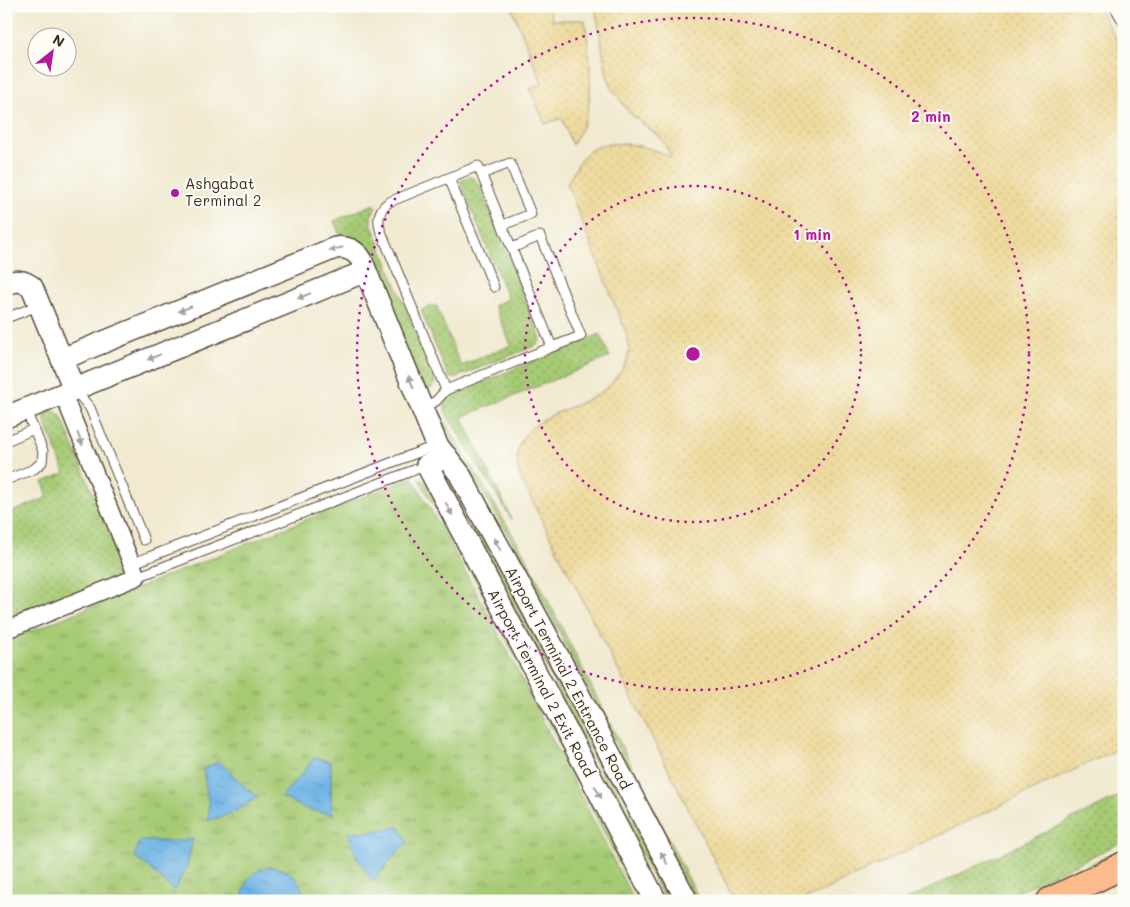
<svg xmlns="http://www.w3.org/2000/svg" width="1130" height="907" font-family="Mali,sans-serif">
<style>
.grass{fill:url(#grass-dots);stroke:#707a48}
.sand{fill:url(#sand-dots);stroke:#94825e}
.park{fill:url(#park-tufts);stroke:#707a48}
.water{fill:url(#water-ripples);stroke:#546f82}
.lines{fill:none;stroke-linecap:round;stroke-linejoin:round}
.service-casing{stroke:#564739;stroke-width:11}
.minor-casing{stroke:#564739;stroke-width:19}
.tertiary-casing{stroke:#564739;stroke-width:24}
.primary-casing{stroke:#564739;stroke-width:29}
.service{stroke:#fff;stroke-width:9}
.minor{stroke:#fff;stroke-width:16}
.tertiary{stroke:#fff;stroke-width:21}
.primary{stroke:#fcba8d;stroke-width:26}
.oneway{fill:#a79f9a}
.ring{fill:none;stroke:#b5179e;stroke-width:2.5;stroke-dasharray:2.5 5}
.poi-dot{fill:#b5179e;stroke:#fdfcf7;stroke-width:2}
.labels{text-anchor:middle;stroke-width:4;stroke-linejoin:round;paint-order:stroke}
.poi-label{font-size:15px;fill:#3b2a1e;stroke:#fdfcf7;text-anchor:start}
.street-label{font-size:15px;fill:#3b2a1e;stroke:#fdfcf7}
.centre{fill:#b5179e;stroke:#fdfcf7;stroke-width:2.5}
.ring-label{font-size:15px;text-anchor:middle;font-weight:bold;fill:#b5179e;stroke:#fdfcf7;stroke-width:4;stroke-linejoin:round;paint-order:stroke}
</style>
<defs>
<pattern id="grass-dots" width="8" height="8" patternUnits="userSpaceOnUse" patternTransform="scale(1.25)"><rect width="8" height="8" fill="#a6ca73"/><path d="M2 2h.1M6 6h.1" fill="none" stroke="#88a45e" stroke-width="1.8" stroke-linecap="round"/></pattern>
<pattern id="sand-dots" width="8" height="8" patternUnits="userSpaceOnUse" patternTransform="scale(1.25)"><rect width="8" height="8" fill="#eeda9e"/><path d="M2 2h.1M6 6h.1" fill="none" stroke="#cdbb88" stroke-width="1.8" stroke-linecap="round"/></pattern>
<pattern id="park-tufts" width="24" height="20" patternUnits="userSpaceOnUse" patternTransform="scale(1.25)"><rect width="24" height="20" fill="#a6ca73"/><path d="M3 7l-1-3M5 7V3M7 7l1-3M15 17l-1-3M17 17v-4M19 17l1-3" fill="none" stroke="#88a45e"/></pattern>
<pattern id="water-ripples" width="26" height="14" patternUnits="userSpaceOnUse" patternTransform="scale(1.25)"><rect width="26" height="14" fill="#6eb4e5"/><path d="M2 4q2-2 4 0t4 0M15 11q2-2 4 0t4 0" fill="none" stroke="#5c93b9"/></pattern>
</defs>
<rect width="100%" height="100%" fill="#fdfcf7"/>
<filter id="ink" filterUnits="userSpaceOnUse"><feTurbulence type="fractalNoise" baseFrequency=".02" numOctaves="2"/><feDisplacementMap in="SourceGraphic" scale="10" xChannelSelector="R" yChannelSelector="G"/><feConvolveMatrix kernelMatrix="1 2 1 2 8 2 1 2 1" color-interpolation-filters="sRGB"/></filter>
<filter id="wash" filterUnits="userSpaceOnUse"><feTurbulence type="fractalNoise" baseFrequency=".0096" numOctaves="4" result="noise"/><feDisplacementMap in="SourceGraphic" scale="20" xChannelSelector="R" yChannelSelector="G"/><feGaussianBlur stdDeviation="1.12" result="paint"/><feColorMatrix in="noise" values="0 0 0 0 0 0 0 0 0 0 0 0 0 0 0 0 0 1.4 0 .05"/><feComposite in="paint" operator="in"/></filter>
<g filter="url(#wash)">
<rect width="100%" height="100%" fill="#f1ead1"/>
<path class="grass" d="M 469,177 L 474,178 L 478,182 L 541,339 L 537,345 L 452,379 L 448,376 L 421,310 L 436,305 L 461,366 L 511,345 L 494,305 L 508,299 L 460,181 Z
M 374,204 L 376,207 L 371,216 L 371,223 L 435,380 L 435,383 L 431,389 L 424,388 L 341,238 L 334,221 Z
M 600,334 L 610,357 L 462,417 L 512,520 L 447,415 C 443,406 444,399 453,394 Z
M 51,410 L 55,411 L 61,416 L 123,567 L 115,578 L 6,622 L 6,499 L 12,512 L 48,497 L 43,482 L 65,473 L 45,422 L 45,415 Z
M 439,412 L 525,555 L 700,901 L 695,901 L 521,557 L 448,434 L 445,436 L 440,425 Z
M 448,476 L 450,476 L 560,677 L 674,901 L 665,901 L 507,591 L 446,482 L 445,480 Z
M 419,479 L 425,481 L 512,638 L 643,901 L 638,901 C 567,759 498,616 419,479 Z
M 1124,794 L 1124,841 L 999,901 L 904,901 Z
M 1124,848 L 1124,852 L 1022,901 L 1013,901 Z"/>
<path class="sand" d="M 511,6 L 549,6 L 552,20 L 585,20 C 590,64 599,106 572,145 L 562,118 L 545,124 L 530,89 L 542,83 Z
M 595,6 L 1097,6 L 1124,52 L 1124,746 L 802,901 L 738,901 L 732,895 L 521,479 C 502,423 559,415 595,396 C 605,390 613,382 620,372 C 630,359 631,348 626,333 L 567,184 C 573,174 578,162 586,154 C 598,141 627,142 643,147 C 653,149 663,154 672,157 L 660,137 L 629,113 L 612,88 L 607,75 Z"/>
<path class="park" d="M 412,477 L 452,547 L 504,644 L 634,901 L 6,901 L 6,641 Z"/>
<path class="water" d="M 314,757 L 331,762 L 331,799 L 333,815 L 306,809 L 281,797 L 305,770 Z
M 219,761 L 245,787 L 258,797 L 235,812 L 208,821 L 209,805 L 203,769 Z
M 400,827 L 408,843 L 396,853 L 373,882 L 357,858 L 348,832 L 364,832 Z
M 193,839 L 187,866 L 174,891 L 147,866 L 134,857 L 140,841 L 177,841 Z
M 270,867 C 290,868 304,880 303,901 L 243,901 C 242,882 253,870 270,867 Z"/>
</g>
<g filter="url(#ink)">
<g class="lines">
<g class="service-casing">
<path id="service" d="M 1114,6 L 1124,23
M 482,174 L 510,163 L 531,214 L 503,225
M 449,178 L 494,287
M 512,248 L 540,236 L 581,336 L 552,347
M 6,318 L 40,305
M 74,389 L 90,408 L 144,540
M 422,408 L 436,401 L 446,390 L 552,347 L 478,166 L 389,202 C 379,209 377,218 380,229 L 446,390
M 6,441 L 34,429 L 25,409
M 6,480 L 34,469 L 42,462 L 43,451 L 34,429
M 131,564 L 437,445
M 137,577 L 427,465"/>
</g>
<g class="minor-casing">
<path id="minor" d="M 6,630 L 137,577 L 63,394"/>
</g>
<g class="tertiary-casing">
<path id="tertiary" d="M 6,284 C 16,280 23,280 32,287 L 74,389
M 62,359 L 335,248 C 346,246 355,250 361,259 L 437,445 L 459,473 L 578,693 L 687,901
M 6,417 L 366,271
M 447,457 L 427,465 L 656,901"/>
</g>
<g class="primary-casing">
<path id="primary" d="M 1050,901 L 1124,865"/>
</g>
<use href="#service" class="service"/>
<use href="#minor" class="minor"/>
<use href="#tertiary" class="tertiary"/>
<use href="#primary" class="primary"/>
</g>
<defs><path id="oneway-solid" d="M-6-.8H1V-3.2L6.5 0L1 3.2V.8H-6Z" transform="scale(1.25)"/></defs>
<g class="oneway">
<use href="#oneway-solid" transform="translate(336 249) rotate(167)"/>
<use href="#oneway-solid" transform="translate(304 296) rotate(158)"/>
<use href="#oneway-solid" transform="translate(185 309) rotate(158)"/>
<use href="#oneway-solid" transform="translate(154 357) rotate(158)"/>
<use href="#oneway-solid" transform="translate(411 382) rotate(-112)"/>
<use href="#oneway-solid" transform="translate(80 439) rotate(68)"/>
<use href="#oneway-solid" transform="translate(449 509) rotate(62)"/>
<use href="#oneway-solid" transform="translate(497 544) rotate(-118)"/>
<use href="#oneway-solid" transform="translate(598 792) rotate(62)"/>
<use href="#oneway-solid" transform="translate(664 858) rotate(-118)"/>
</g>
</g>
<g class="ring">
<circle cx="693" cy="354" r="168"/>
<circle cx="693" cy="354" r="336"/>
</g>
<circle class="poi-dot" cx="175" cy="193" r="5"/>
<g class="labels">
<g class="poi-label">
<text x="185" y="189">Ashgabat<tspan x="185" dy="17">Terminal 2</tspan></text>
</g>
<g class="street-label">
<text transform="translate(568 678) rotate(62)" y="5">Airport Terminal 2 Entrance Road</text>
<text transform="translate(541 683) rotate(62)" y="5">Airport Terminal 2 Exit Road</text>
</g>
</g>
<circle cx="693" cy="354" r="8" class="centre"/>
<g class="ring-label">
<text x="931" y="122">2 min</text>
<text x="812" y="240">1 min</text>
</g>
<rect width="1130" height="907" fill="none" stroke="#fdfcf7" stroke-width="25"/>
<g transform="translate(52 52) rotate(30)"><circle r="24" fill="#fdfcf7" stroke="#afa8a0"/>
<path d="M0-4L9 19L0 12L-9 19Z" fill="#b5179e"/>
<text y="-8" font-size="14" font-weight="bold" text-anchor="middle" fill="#3b2a1e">N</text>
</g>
</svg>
